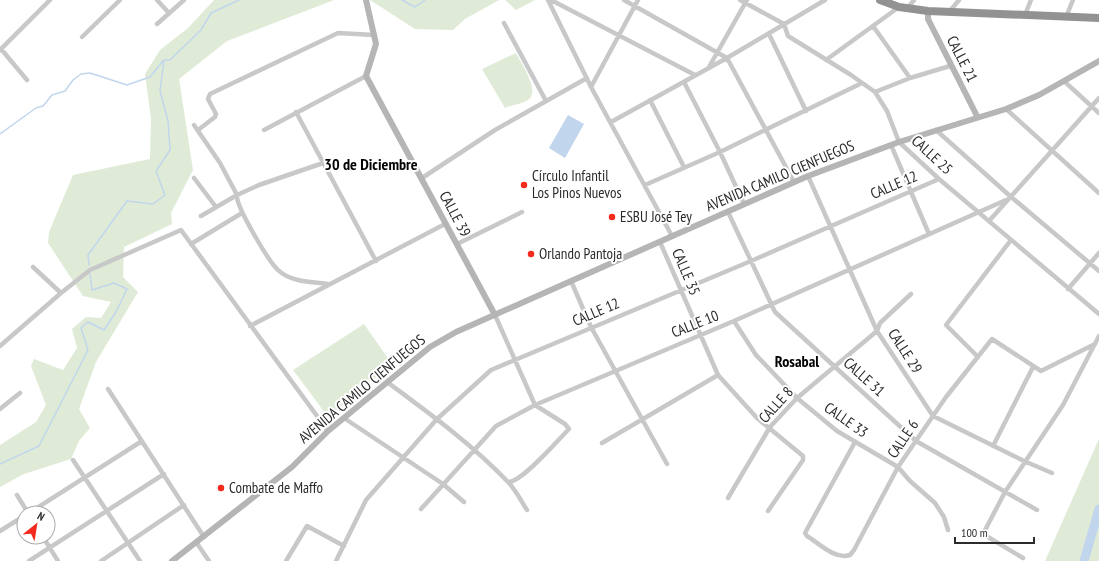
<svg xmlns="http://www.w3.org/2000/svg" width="1099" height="561" font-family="'PT Sans Narrow',sans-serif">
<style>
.green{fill:#dfebd7}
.water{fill:#c1d6ed}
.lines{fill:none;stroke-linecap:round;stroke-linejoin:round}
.stream{stroke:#c1d6ed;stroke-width:1.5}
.river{stroke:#c1d6ed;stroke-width:9}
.street{stroke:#c8c8c8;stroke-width:4.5}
.secondary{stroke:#b5b5b5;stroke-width:6}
.highway{stroke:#929292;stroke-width:8}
.poi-dot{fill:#f32a1d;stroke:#fff;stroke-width:1.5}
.labels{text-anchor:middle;stroke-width:4;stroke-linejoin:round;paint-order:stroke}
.street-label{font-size:15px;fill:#2b2b2b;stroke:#fff}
.poi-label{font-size:15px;fill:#2b2b2b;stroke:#fff;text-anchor:start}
.neighbourhood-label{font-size:16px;font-weight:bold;fill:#000;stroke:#fff}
</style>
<rect width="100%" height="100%" fill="#fff"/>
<path class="green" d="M 214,0 L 334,0 L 227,41 L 179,79 L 193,170 L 171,213 L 172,224 L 124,247 L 123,277 L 138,292 L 96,362 L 79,409 L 90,428 L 79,441 L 71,459 L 24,474 L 0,487 L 0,445 L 36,422 L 46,405 L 31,366 L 34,359 L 63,370 L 77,348 L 72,329 L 86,317 L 101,318 L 111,302 L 83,296 L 48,243 L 49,232 L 73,175 L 150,159 L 151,119 L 145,74 L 160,50 L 188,28 Z
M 370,0 L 499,0 L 465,19 L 453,30 L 415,29 Z
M 505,0 L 535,0 L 516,10 Z
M 516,53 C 521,63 540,90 529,99 C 523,104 512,105 505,108 L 482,69 Z
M 364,324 L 392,364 L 328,417 L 293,370 Z
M 1099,438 L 1099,561 L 1045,561 L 1098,441 Z"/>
<path class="water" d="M 568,115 L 584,124 L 565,158 L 549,148 Z"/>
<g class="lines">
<path class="stream" d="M 402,0 L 415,7 L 425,0
M 0,134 L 36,108 L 43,106 L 52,95 L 65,91 L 73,80 L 81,74 L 90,73 L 127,85 L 150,77 L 163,61
M 89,265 L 88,255 L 127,201 L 153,204 L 165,195 L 156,171 L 170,150 L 168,121 L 160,91 L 164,60 L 170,60 L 201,30 L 211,13 L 239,0
M 0,464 L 39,446 L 88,350 L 81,328 L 88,322 L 104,330 L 116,312 L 127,289 L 114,283 L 92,290 L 90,274"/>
<path class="river" d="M 1084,561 L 1099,509"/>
<path class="street" d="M 157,0 L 169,13
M 548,0 L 591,87 L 672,236
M 551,0 L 695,75
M 624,0 L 727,58 L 794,182
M 740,0 L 784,24 L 788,36 L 851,75 L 875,92 L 887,111 L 899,142 L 939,179 L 1099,314
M 907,9 L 914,0
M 949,12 L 959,0
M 1025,15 L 1031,0
M 1066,17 L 1073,0
M 504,23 L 546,101
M 157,24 L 184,0
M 873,26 L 910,78
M 769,34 L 806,111
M 82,37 L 120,0
M 1,49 L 27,80
M 0,50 L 50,0
M 826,60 L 899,7
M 709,67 L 747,0
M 684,82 L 720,152 L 744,204
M 1065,82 L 1099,113
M 591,87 L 638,0
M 875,92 L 910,78 L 950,66
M 650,100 L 684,167
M 1006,109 L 1099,193
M 296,112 L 376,261
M 611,122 L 727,58 L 825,0
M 194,125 L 220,163 L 237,195 C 235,205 269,262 278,270 C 290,282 312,282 328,284
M 198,130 L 215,117 L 216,114 L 208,99 L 210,94 L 338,33 L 374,35
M 264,130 L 366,76
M 936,130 L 1010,196 L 1099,271
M 891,145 L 929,234
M 808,176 L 877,331 L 933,416 L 1024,461 L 1052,473
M 194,178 L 216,207
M 422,178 L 495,130 L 587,78
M 645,185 L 720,152 L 862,83
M 728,212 L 775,312 L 916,441 L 1037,510
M 201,216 L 237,195 L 259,185 L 323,163
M 989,221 L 1099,98
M 660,242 L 718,375 L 757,418 L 803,456 L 803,460 L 768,511
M 191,244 L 242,213
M 457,244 L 522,212
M 33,267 L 61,293
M 571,281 L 591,327 L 667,464
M 1068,289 L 1099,253
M 495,315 L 535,405 L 565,424 L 569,429 C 558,440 523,481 509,482
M 734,321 L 756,355 L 797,398 L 837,431 L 898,467 L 910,481 L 935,503 L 944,517 L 948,530
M 250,326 L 445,224
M 0,346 L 61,293 L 90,270 L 181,230 L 328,431
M 977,356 L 946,325 L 1011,240
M 387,382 C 429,413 473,445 508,482 C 516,490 521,501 527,510
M 108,389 L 204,537
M 0,409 L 20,393
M 344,418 L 443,484 L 464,502
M 855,442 L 805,533 L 807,536 C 820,544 835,560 850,555 L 854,550 L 898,467 L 946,397 L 992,339 L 1041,371 L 1095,344
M 602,443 L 718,375
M 993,446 L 1033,367
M 73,460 L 140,561
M 17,495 L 28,513
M 728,498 L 770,427 L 797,398 L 877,331 L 880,323 L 911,294
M 421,509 L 496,426 L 535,405 L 734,321 L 1006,200
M 29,513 L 142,441
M 0,531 L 24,516
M 43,537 L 58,561
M 196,542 L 209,561
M 1023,558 L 983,534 L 1005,492 L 1063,405 L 1099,336
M 29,561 L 164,474
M 101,561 L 184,505
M 286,561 L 307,526 L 344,546
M 336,561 L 366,500 L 437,419 L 491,370 L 751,261 L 939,179"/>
<path class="secondary" d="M 366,0 L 376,44 L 366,76 L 495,315
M 928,11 L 928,19 L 977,116
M 172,561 L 292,467 L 328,431 L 430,347 L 456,332 L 808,176 L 899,142 L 1006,109 L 1039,95 L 1099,61"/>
<path class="highway" d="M 880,0 L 899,7 L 928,11 L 1099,18"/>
</g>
<g class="poi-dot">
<circle cx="524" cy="185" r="4"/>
<circle cx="612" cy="217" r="4"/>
<circle cx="531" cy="254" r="4"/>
<circle cx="221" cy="488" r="4"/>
</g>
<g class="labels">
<g class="street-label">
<text transform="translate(962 59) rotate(63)" y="5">CALLE 21</text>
<text transform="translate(932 155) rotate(43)" y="5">CALLE 25</text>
<text transform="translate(780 176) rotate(-23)" y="5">AVENIDA CAMILO CIENFUEGOS</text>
<text transform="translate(894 185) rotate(-23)" y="5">CALLE 12</text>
<text transform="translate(455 214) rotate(62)" y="5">CALLE 39</text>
<text transform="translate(686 272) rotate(67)" y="5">CALLE 35</text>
<text transform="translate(596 312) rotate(-23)" y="5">CALLE 12</text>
<text transform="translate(695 324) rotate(-22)" y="5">CALLE 10</text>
<text transform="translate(905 351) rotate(57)" y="5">CALLE 29</text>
<text transform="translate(864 377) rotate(42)" y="5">CALLE 31</text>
<text transform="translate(362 389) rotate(-40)" y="5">AVENIDA CAMILO CIENFUEGOS</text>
<text transform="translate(776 405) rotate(-48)" y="5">CALLE 8</text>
<text transform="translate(846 420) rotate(35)" y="5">CALLE 33</text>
<text transform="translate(903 439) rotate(-56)" y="5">CALLE 6</text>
</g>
<g class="poi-label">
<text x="532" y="181">Círculo Infantil<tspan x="532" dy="17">Los Pinos Nuevos</tspan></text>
<text x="620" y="222">ESBU José Tey</text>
<text x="539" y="259">Orlando Pantoja</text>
<text x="229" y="493">Combate de Maffo</text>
</g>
<g class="neighbourhood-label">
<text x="371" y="170">30 de Diciembre</text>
<text x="797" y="367">Rosabal</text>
</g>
</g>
<g transform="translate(36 525) rotate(30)"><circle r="19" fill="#ffffff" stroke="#aaaaaa"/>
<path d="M0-3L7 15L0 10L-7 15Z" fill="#f32a1d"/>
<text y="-6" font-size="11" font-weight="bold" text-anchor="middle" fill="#2b2b2b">N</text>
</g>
<path d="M955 537v6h79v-6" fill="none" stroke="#2b2b2b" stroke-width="2"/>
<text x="961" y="537" font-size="12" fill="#2b2b2b" stroke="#ffffff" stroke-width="3" paint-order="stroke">100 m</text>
</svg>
